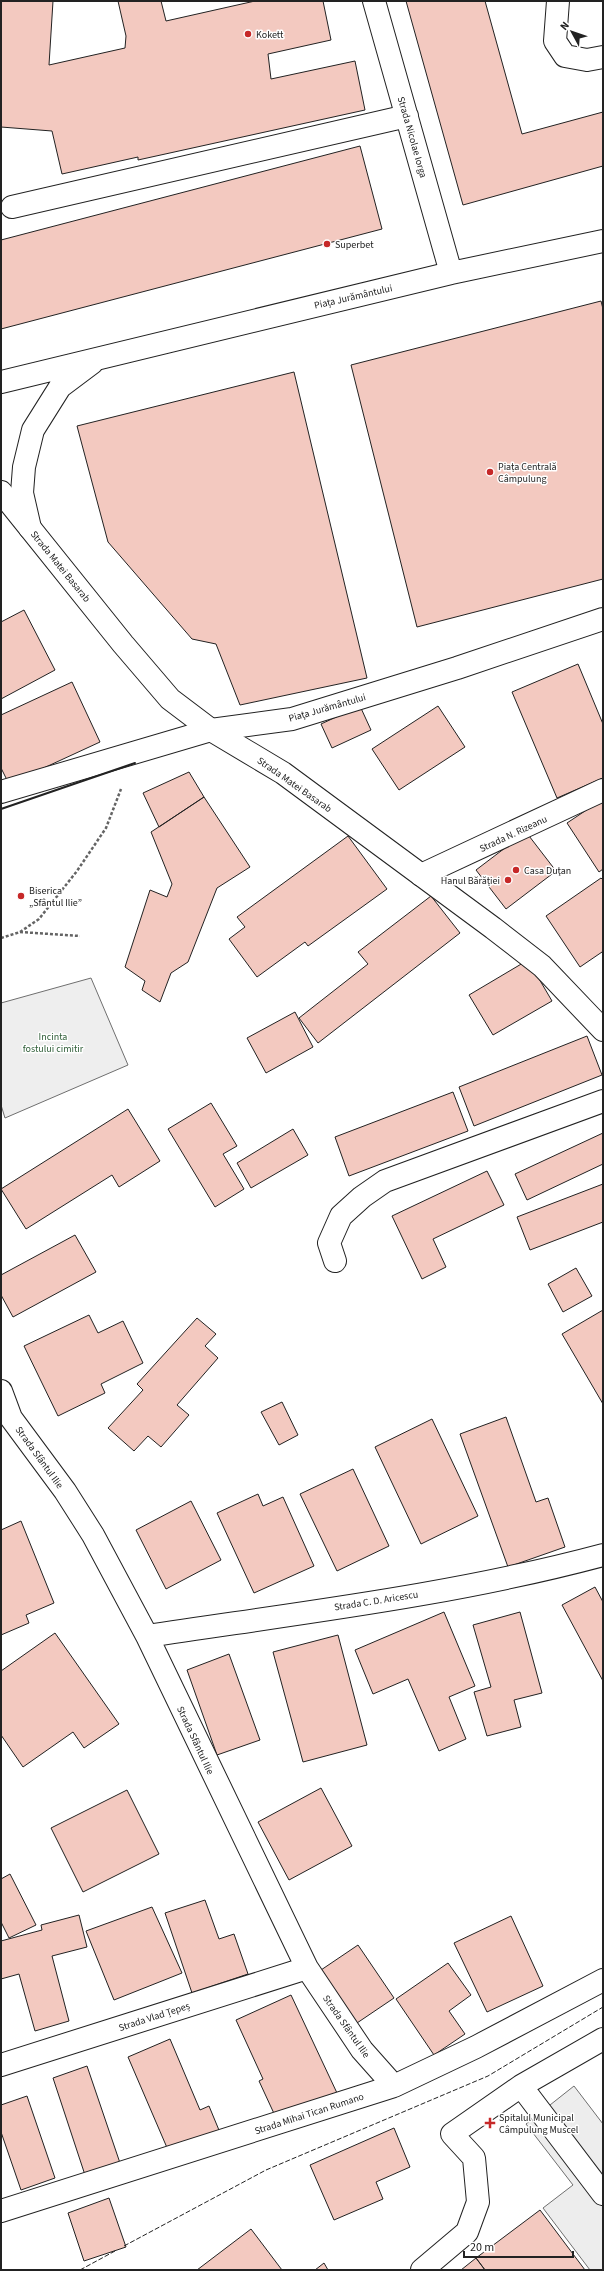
<svg xmlns="http://www.w3.org/2000/svg" width="604" height="2271" font-family="'Source Sans 3',sans-serif">
<style>
.green{fill:#eee;stroke:#6f6f6f}
.parking{fill:#ededed;stroke:#6f6f6f}
.building{fill:#f3c9c0;stroke:#222}
.lines{fill:none;stroke-linecap:round;stroke-linejoin:round}
.minor-casing{stroke:#222;stroke-width:24}
.major-casing{stroke:#222;stroke-width:24}
.path{stroke:#646464;stroke-width:2.5;stroke-dasharray:3 2;stroke-linecap:butt}
.minor{stroke:#fff;stroke-width:22}
.major{stroke:#fff;stroke-width:22}
.fence{stroke:#222;stroke-width:1;stroke-dasharray:5 2;stroke-linecap:butt}
.wall{stroke:#222;stroke-width:2}
.poi-dot{fill:#c62828;stroke:#fff;stroke-width:1.5}
.labels{text-anchor:middle;stroke-width:3;stroke-linejoin:round;paint-order:stroke}
.poi-label{font-size:10px;fill:#222;stroke:#fff;text-anchor:start}
.street-label{font-size:10px;fill:#222;stroke:#fff}
.park-label{font-size:10px;fill:#2f5e38;stroke:#fff}
</style>
<rect width="100%" height="100%" fill="#fff"/>
<path class="green" d="M 91,978 L 128,1065 L 5,1118 L 1,1105 L 1,1003 Z"/>
<path class="parking" d="M 574,2086 L 603,2124 L 603,2270 L 590,2270 L 543,2208 L 573,2185 L 526,2124 Z"/>
<path class="building" d="M 1,1 L 53,1 L 49,65 L 125,48 L 126,36 L 118,1 L 161,1 L 166,21 L 255,1 L 323,1 L 331,40 L 268,54 L 271,79 L 355,61 L 365,110 L 138,160 L 138,157 L 62,174 L 52,131 L 1,127 Z
M 406,1 L 485,1 L 522,134 L 603,112 L 603,166 L 463,205 Z
M 360,146 L 382,229 L 1,329 L 1,240 Z
M 601,301 L 603,309 L 603,579 L 417,627 L 351,365 Z
M 294,372 L 367,678 L 240,705 L 216,644 L 192,639 L 108,542 L 77,426 Z
M 24,610 L 55,670 L 1,699 L 1,622 Z
M 578,664 L 603,724 L 603,778 L 557,798 L 512,692 Z
M 72,682 L 100,742 L 9,784 L 1,768 L 1,715 Z
M 360,706 L 371,730 L 332,748 L 321,724 Z
M 438,706 L 465,747 L 399,790 L 372,749 Z
M 189,772 L 204,797 L 159,827 L 143,793 Z
M 204,797 L 250,867 L 217,888 L 188,962 L 171,973 L 160,1002 L 142,990 L 145,981 L 125,967 L 150,890 L 167,897 L 172,884 L 151,832 Z
M 603,799 L 603,869 L 599,872 L 567,823 Z
M 526,832 L 556,871 L 506,909 L 476,870 Z
M 348,836 L 387,889 L 308,946 L 305,942 L 257,977 L 229,939 L 245,927 L 237,917 Z
M 601,878 L 603,880 L 603,954 L 602,952 L 580,967 L 546,916 Z
M 431,896 L 460,933 L 318,1043 L 299,1018 L 368,964 L 358,952 Z
M 528,960 L 552,1001 L 493,1035 L 469,995 Z
M 295,1012 L 313,1047 L 266,1073 L 247,1038 Z
M 587,1036 L 602,1075 L 474,1126 L 459,1087 Z
M 453,1092 L 468,1131 L 349,1176 L 335,1137 Z
M 211,1103 L 237,1146 L 223,1154 L 244,1189 L 215,1207 L 168,1129 Z
M 128,1109 L 160,1161 L 119,1187 L 112,1175 L 26,1229 L 1,1189 Z
M 293,1129 L 308,1155 L 251,1188 L 237,1163 Z
M 603,1133 L 603,1164 L 527,1200 L 515,1174 Z
M 487,1171 L 504,1205 L 433,1239 L 446,1267 L 422,1279 L 392,1216 Z
M 603,1184 L 603,1222 L 530,1250 L 517,1217 Z
M 75,1235 L 96,1272 L 13,1317 L 1,1295 L 1,1275 Z
M 576,1268 L 592,1296 L 563,1312 L 548,1284 Z
M 603,1310 L 603,1404 L 562,1334 Z
M 89,1315 L 98,1333 L 123,1321 L 143,1363 L 101,1384 L 105,1393 L 58,1416 L 24,1346 Z
M 197,1318 L 216,1334 L 205,1346 L 218,1358 L 177,1405 L 189,1415 L 161,1447 L 148,1436 L 134,1451 L 108,1428 L 143,1390 L 137,1384 Z
M 282,1402 L 298,1435 L 279,1445 L 261,1412 Z
M 506,1417 L 536,1502 L 548,1498 L 565,1547 L 508,1567 L 460,1434 Z
M 432,1419 L 478,1516 L 421,1544 L 375,1447 Z
M 353,1469 L 389,1546 L 337,1571 L 300,1494 Z
M 258,1494 L 263,1506 L 283,1497 L 314,1566 L 254,1593 L 217,1513 Z
M 191,1501 L 221,1560 L 166,1589 L 136,1530 Z
M 21,1521 L 54,1603 L 26,1615 L 29,1623 L 1,1635 L 1,1530 Z
M 595,1587 L 603,1602 L 603,1681 L 562,1605 Z
M 444,1612 L 475,1686 L 449,1697 L 466,1739 L 439,1751 L 408,1679 L 373,1694 L 355,1650 Z
M 520,1612 L 542,1693 L 514,1700 L 521,1727 L 487,1736 L 474,1692 L 491,1687 L 473,1625 Z
M 55,1633 L 119,1724 L 84,1748 L 73,1732 L 23,1767 L 1,1735 L 1,1671 Z
M 338,1635 L 367,1745 L 303,1762 L 273,1652 Z
M 229,1654 L 260,1740 L 217,1755 L 187,1670 Z
M 321,1788 L 352,1846 L 289,1880 L 258,1822 Z
M 127,1790 L 159,1854 L 83,1892 L 51,1828 Z
M 10,1874 L 36,1925 L 9,1938 L 1,1922 L 1,1879 Z
M 205,1900 L 219,1939 L 234,1934 L 248,1974 L 192,1993 L 165,1913 Z
M 152,1907 L 182,1973 L 114,2000 L 86,1931 Z
M 79,1915 L 87,1947 L 52,1956 L 69,2021 L 35,2031 L 19,1974 L 1,1979 L 1,1941 L 42,1930 L 41,1925 Z
M 511,1916 L 543,1986 L 487,2012 L 454,1943 Z
M 358,1945 L 394,1998 L 357,2023 L 321,1970 Z
M 448,1963 L 471,1995 L 449,2011 L 465,2034 L 434,2055 L 396,1999 Z
M 291,1995 L 337,2093 L 277,2120 L 259,2081 L 263,2079 L 236,2020 Z
M 170,2039 L 200,2110 L 209,2106 L 221,2135 L 168,2150 L 128,2057 Z
M 87,2066 L 120,2163 L 85,2175 L 53,2078 Z
M 27,2096 L 55,2178 L 21,2190 L 1,2132 L 1,2105 Z
M 394,2128 L 410,2167 L 376,2182 L 383,2199 L 334,2220 L 310,2165 Z
M 109,2198 L 126,2247 L 84,2261 L 68,2213 Z
M 540,2210 L 585,2270 L 485,2270 L 476,2258 Z
M 251,2229 L 282,2270 L 197,2270 Z
M 476,2258 L 485,2270 L 461,2270 Z
M 324,2263 L 328,2270 L 315,2270 Z"/>
<g class="lines">
<g class="minor-casing">
<path id="minor" d="M 374,1 L 451,273
M 558,1 L 555,41 L 565,56 L 587,60 L 603,57
M 12,207 L 407,116
M 1,382 L 451,273 L 603,241
M 30,528 L 22,493 L 24,467 L 33,430 L 60,387 L 92,363
M 1,792 L 211,730 L 292,719 L 457,668 L 603,619
M 421,875 L 603,790
M 335,1261 L 329,1243 L 341,1216 L 362,1197 L 385,1181 L 603,1101
M 1,1391 L 11,1418 L 65,1491 L 93,1535 L 147,1636 L 307,1968 L 362,2050 L 394,2086
M 147,1636 C 299,1613 454,1595 603,1555
M 1,2065 L 307,1968
M 521,2086 L 603,2039
M 1,2211 L 394,2086 L 476,2047 L 603,1980
M 422,2270 L 467,2232 L 478,2202 L 474,2158 L 452,2134 L 521,2086 L 603,2194"/>
</g>
<g class="major-casing">
<path id="major" d="M 1,492 L 123,644 L 170,699 L 211,730 L 283,773 L 493,928 L 542,966 L 603,1030"/>
</g>
<path class="path" d="M 20,932 L 80,936
M 1,938 L 20,932 L 39,919 L 77,871 L 106,828 L 121,789"/>
<use href="#minor" class="minor"/>
<use href="#major" class="major"/>
<path class="fence" d="M 124,2246 L 266,2170 L 488,2076 L 603,2007
M 80,2270 L 115,2251"/>
<path class="wall" d="M 1,809 L 135,763"/>
</g>
<g class="poi-dot">
<circle cx="248" cy="34" r="4"/>
<circle cx="327" cy="244" r="4"/>
<circle cx="490" cy="472" r="4"/>
<circle cx="516" cy="870" r="4"/>
<circle cx="508" cy="880" r="4"/>
<circle cx="21" cy="896" r="4"/>
<path d="M488 2117h4v4h4v4h-4v4h-4v-4h-4v-4h4z"/>
</g>
<g class="labels">
<g class="poi-label">
<text x="256" y="38">Kokett</text>
<text x="335" y="248">Superbet</text>
<text x="498" y="470">Piața Centrală<tspan x="498" dy="12">Câmpulung</tspan></text>
<text x="524" y="874">Casa Duţan</text>
<text x="500" y="884" text-anchor="end">Hanul Bărăției</text>
<text x="29" y="894">Biserica<tspan x="29" dy="12">„Sfântul Ilie”</tspan></text>
<text x="499" y="2121">Spitalul Municipal<tspan x="499" dy="12">Câmpulung Muscel</tspan></text>
</g>
<g class="street-label">
<text transform="translate(413 137) rotate(74)" y="4">Strada Nicolae Iorga</text>
<text transform="translate(353 296) rotate(-13)" y="4">Piața Jurământului</text>
<text transform="translate(61 566) rotate(51)" y="4">Strada Matei Basarab</text>
<text transform="translate(327 707) rotate(-16)" y="4">Piața Jurământului</text>
<text transform="translate(295 784) rotate(35)" y="4">Strada Matei Basarab</text>
<text transform="translate(513 833) rotate(-25)" y="4">Strada N. Rizeanu</text>
<text transform="translate(40 1457) rotate(54)" y="4">Strada Sfântul Ilie</text>
<text transform="translate(376 1600) rotate(-9)" y="4">Strada C. D. Aricescu</text>
<text transform="translate(196 1740) rotate(65)" y="4">Strada Sfântul Ilie</text>
<text transform="translate(154 2016) rotate(-18)" y="4">Strada Vlad Țepeș</text>
<text transform="translate(347 2026) rotate(55)" y="4">Strada Sfântul Ilie</text>
<text transform="translate(309 2113) rotate(-18)" y="4">Strada Mihai Tican Rumano</text>
</g>
<g class="park-label">
<text x="53" y="1040">Incinta<tspan x="53" dy="12">fostului cimitir</tspan></text>
</g>
</g>
<rect width="604" height="2271" fill="none" stroke="#222222" stroke-width="4"/>
<g transform="translate(572 32) rotate(310)" stroke="#ffffff" stroke-width="3" paint-order="stroke">
<path d="M0-3L7 15L0 10L-7 15Z" fill="#222222"/>
<text y="-6" font-size="11" font-weight="bold" text-anchor="middle" fill="#222222">N</text>
</g>
<path d="M464 2251v6h109v-6" fill="none" stroke="#222222" stroke-width="2"/>
<text x="470" y="2251" font-size="12" fill="#222222" stroke="#ffffff" stroke-width="3" paint-order="stroke">20 m</text>
</svg>
